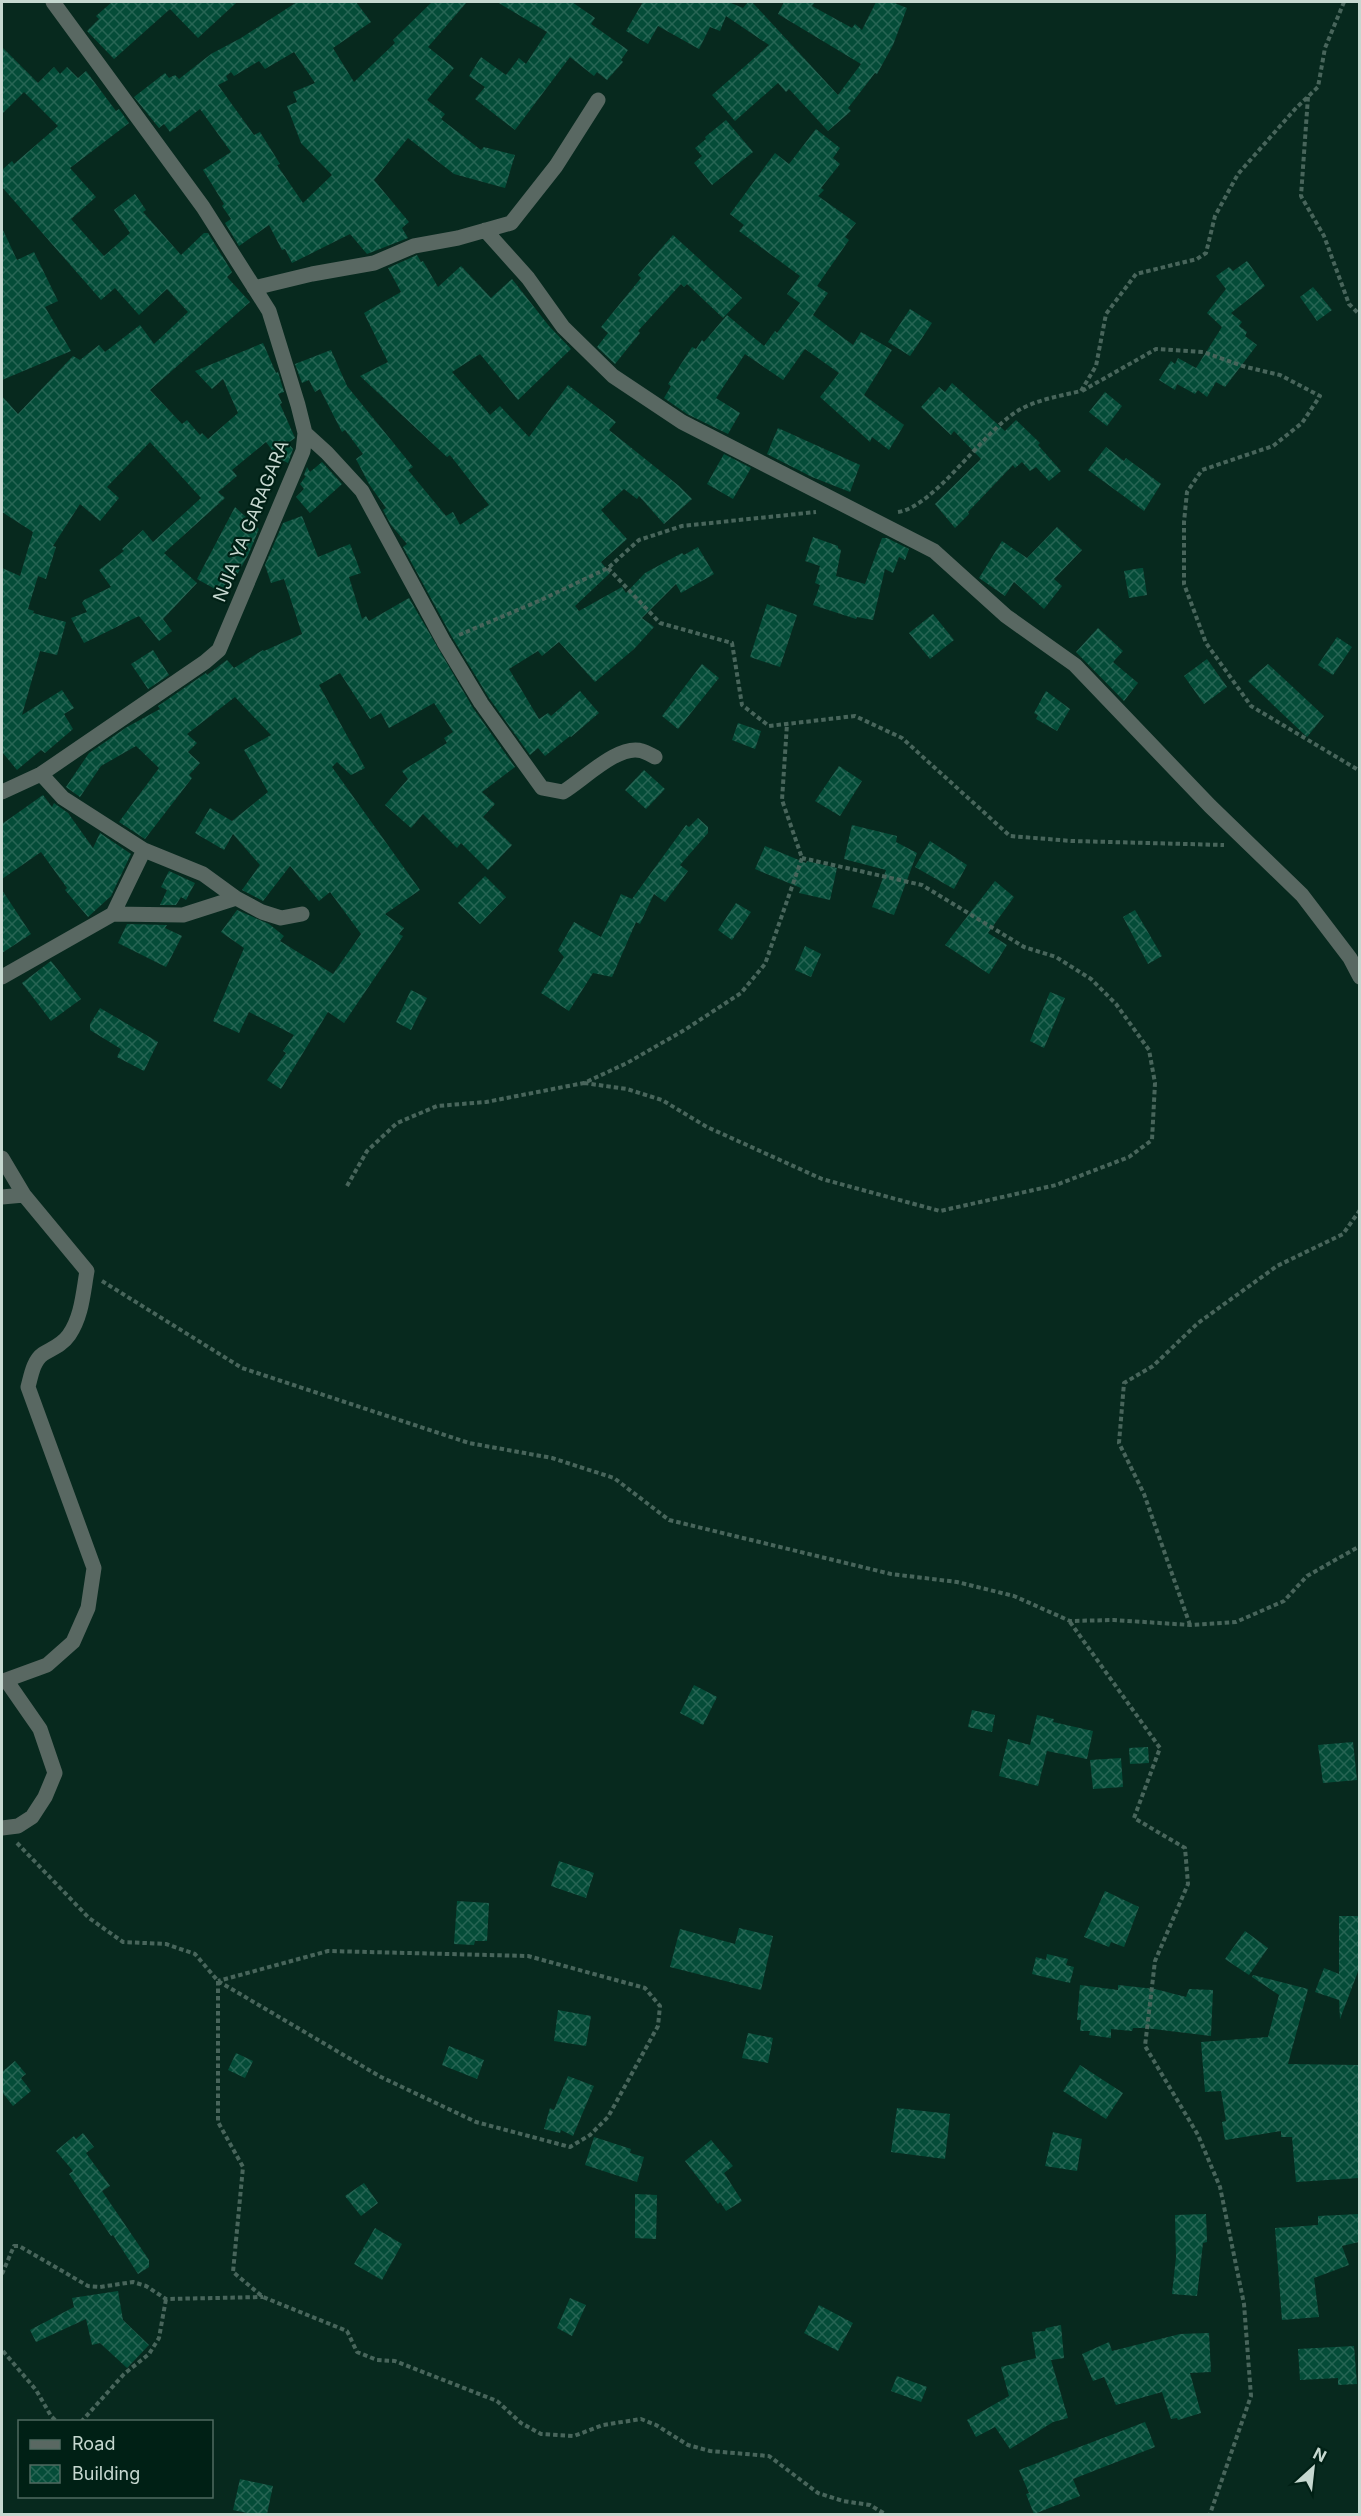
<svg xmlns="http://www.w3.org/2000/svg" width="1361" height="2516" font-family="Inter,sans-serif">
<style>
.building{fill:url(#building-cross-hatch);fill-rule:evenodd}
.lines{fill:none;stroke-linecap:round;stroke-linejoin:round}
.path{stroke:#48655b;stroke-width:4;stroke-dasharray:4.5 3;stroke-linecap:butt}
.minor{stroke:#596862;stroke-width:15}
.labels{text-anchor:middle;stroke-width:4.5;stroke-linejoin:round;paint-order:stroke}
.street-label{font-size:18px;fill:#c6d8d0;stroke:#002015}
</style>
<defs>
<pattern id="building-cross-hatch" width="8" height="8" patternUnits="userSpaceOnUse" patternTransform="scale(1.5)"><rect width="8" height="8" fill="#044c38"/><path d="M0 0l8 8M0 8l8-8" fill="none" stroke="#276554"/></pattern>
</defs>
<rect width="100%" height="100%" fill="#07291e"/>
<path class="building" d="M 112,2 L 237,2 L 198,38 L 170,9 L 114,59 L 87,31 L 99,19 L 96,16 Z
M 297,2 L 356,2 L 371,22 L 333,48 L 354,82 L 395,43 L 393,40 L 432,2 L 467,2 L 428,47 L 454,68 L 427,100 L 445,114 L 441,119 L 481,150 L 484,147 L 515,155 L 505,188 L 454,174 L 408,138 L 374,180 L 409,222 L 402,228 L 408,238 L 367,254 L 350,234 L 292,263 L 285,249 L 282,250 L 269,225 L 239,246 L 225,223 L 231,219 L 222,206 L 224,204 L 203,170 L 231,152 L 200,109 L 170,132 L 164,124 L 159,128 L 134,97 L 165,73 L 169,78 L 175,75 L 179,79 L 211,54 L 241,38 ZM 294,52 L 315,83 L 293,92 L 297,102 L 287,106 L 301,143 L 332,175 L 303,203 L 277,165 L 280,164 L 260,132 L 254,135 L 218,85 L 228,80 L 226,76 L 231,72 L 234,76 L 259,61 L 265,69 Z
M 497,2 L 572,2 L 595,18 L 591,24 L 628,50 L 621,60 L 623,62 L 607,80 L 597,72 L 594,76 L 570,57 L 515,130 L 475,99 L 485,87 L 469,76 L 481,57 L 506,75 L 519,58 L 526,64 L 547,32 Z
M 643,2 L 732,2 L 731,3 L 743,8 L 748,2 L 752,2 L 838,95 L 861,64 L 778,14 L 784,2 L 815,2 L 812,6 L 852,28 L 855,24 L 862,30 L 876,2 L 892,2 L 907,8 L 893,45 L 877,74 L 875,73 L 848,108 L 851,111 L 828,131 L 789,89 L 786,92 L 778,83 L 735,121 L 712,95 L 769,45 L 726,16 L 720,31 L 710,27 L 699,49 L 658,26 L 648,44 L 626,31 Z
M 2,47 L 38,83 L 54,67 L 60,74 L 67,67 L 78,78 L 86,71 L 116,111 L 119,109 L 129,123 L 70,168 L 96,197 L 71,219 L 104,256 L 130,233 L 114,210 L 135,194 L 146,210 L 143,212 L 181,255 L 204,233 L 208,233 L 232,272 L 227,277 L 250,302 L 150,390 L 182,424 L 187,420 L 200,435 L 202,433 L 208,439 L 238,413 L 223,379 L 212,389 L 195,371 L 263,343 L 276,373 L 278,372 L 284,392 L 278,394 L 282,403 L 280,404 L 295,438 L 288,443 L 293,449 L 288,463 L 278,458 L 266,442 L 232,470 L 237,476 L 218,492 L 225,498 L 164,553 L 197,583 L 163,619 L 172,631 L 159,641 L 139,616 L 84,643 L 71,618 L 87,612 L 82,603 L 84,600 L 111,587 L 99,570 L 124,551 L 122,549 L 143,530 L 153,542 L 201,498 L 150,442 L 107,487 L 119,498 L 100,521 L 80,504 L 53,546 L 56,547 L 46,579 L 38,576 L 28,609 L 34,611 L 33,613 L 66,622 L 57,655 L 40,651 L 22,715 L 62,690 L 74,708 L 64,714 L 73,729 L 45,753 L 41,750 L 17,770 L 2,752 L 2,568 L 20,576 L 33,532 L 2,512 L 2,396 L 18,414 L 73,356 L 80,360 L 99,345 L 105,352 L 140,325 L 154,344 L 188,312 L 167,289 L 139,315 L 115,288 L 101,300 L 2,187 L 2,170 L 12,161 L 14,164 L 58,126 L 24,92 L 2,114 Z
M 726,120 L 753,152 L 712,185 L 694,163 L 702,156 L 695,148 L 706,139 L 705,137 Z
M 816,129 L 840,148 L 833,158 L 840,164 L 821,188 L 824,190 L 818,196 L 856,223 L 845,237 L 849,240 L 817,286 L 828,293 L 813,315 L 853,345 L 861,332 L 892,350 L 864,395 L 904,425 L 889,450 L 872,437 L 870,442 L 820,397 L 839,373 L 805,349 L 783,380 L 745,354 L 716,398 L 740,413 L 728,434 L 687,414 L 664,398 L 671,386 L 668,384 L 692,347 L 696,349 L 702,340 L 704,342 L 727,315 L 764,346 L 775,331 L 777,333 L 800,303 L 787,294 L 800,276 L 739,231 L 744,225 L 730,214 L 775,153 L 789,164 Z
M 2,228 L 17,260 L 34,252 L 58,301 L 45,307 L 71,351 L 2,380 Z
M 673,235 L 742,298 L 723,318 L 687,284 L 684,287 L 681,284 L 638,331 L 640,333 L 615,364 L 597,347 L 608,333 L 601,327 L 641,278 L 638,275 Z
M 417,255 L 421,262 L 423,261 L 438,287 L 461,266 L 491,298 L 512,279 L 549,326 L 571,349 L 518,400 L 480,354 L 452,372 L 490,415 L 500,406 L 529,437 L 568,385 L 616,422 L 609,430 L 679,486 L 692,499 L 664,524 L 639,496 L 637,499 L 624,489 L 601,510 L 627,539 L 601,562 L 610,573 L 575,606 L 579,611 L 622,587 L 626,593 L 645,573 L 682,553 L 684,555 L 698,547 L 714,574 L 681,593 L 676,584 L 642,618 L 654,627 L 634,649 L 595,682 L 559,642 L 542,656 L 538,651 L 509,669 L 539,719 L 548,713 L 551,716 L 580,691 L 599,713 L 571,737 L 570,736 L 545,756 L 538,748 L 530,755 L 489,698 L 452,637 L 403,547 L 407,544 L 391,525 L 383,510 L 386,508 L 369,484 L 356,459 L 363,454 L 345,430 L 342,432 L 320,389 L 315,392 L 309,380 L 302,383 L 295,364 L 331,350 L 347,386 L 413,467 L 408,470 L 446,516 L 453,512 L 460,525 L 489,505 L 450,455 L 447,457 L 360,376 L 388,362 L 364,313 L 401,292 L 388,268 Z
M 1247,261 L 1265,286 L 1231,313 L 1242,322 L 1239,326 L 1247,332 L 1245,336 L 1257,345 L 1225,387 L 1216,382 L 1207,397 L 1198,390 L 1195,394 L 1177,384 L 1175,390 L 1159,380 L 1171,361 L 1175,364 L 1178,358 L 1196,368 L 1222,327 L 1207,313 L 1226,289 L 1216,276 L 1229,267 L 1233,271 Z
M 1313,287 L 1332,310 L 1317,321 L 1300,297 Z
M 910,309 L 932,323 L 910,356 L 888,342 Z
M 952,383 L 1005,431 L 1016,420 L 1040,443 L 1038,445 L 1061,471 L 1049,481 L 1036,467 L 1030,471 L 1022,462 L 1015,468 L 1013,465 L 968,512 L 969,514 L 955,528 L 935,504 L 981,459 L 954,431 L 951,435 L 921,407 L 939,387 L 945,392 Z
M 1105,392 L 1122,406 L 1107,426 L 1089,412 Z
M 778,428 L 860,465 L 850,492 L 812,477 L 767,454 Z
M 1106,447 L 1124,461 L 1126,458 L 1161,484 L 1144,511 L 1088,470 Z
M 724,454 L 751,468 L 733,499 L 707,484 Z
M 322,462 L 342,484 L 310,513 L 296,497 L 304,489 L 300,484 L 306,476 L 304,475 L 307,467 L 310,472 Z
M 235,507 L 259,529 L 249,553 L 226,595 L 197,579 Z
M 302,516 L 318,557 L 350,544 L 361,573 L 349,577 L 362,619 L 366,616 L 369,621 L 409,598 L 473,708 L 515,767 L 482,792 L 495,804 L 483,817 L 512,845 L 488,870 L 461,843 L 457,848 L 423,814 L 411,828 L 385,805 L 408,779 L 402,771 L 447,743 L 444,738 L 453,732 L 434,703 L 389,728 L 381,713 L 370,719 L 340,673 L 319,685 L 365,768 L 351,775 L 337,762 L 332,767 L 420,890 L 385,914 L 404,928 L 399,934 L 403,936 L 344,1023 L 328,1012 L 281,1089 L 267,1080 L 286,1053 L 283,1051 L 294,1035 L 249,1012 L 239,1033 L 213,1021 L 244,948 L 221,932 L 237,910 L 269,924 L 284,936 L 280,941 L 333,974 L 361,934 L 330,892 L 319,901 L 290,866 L 263,901 L 242,890 L 260,865 L 233,834 L 224,850 L 195,833 L 210,808 L 232,821 L 268,792 L 244,750 L 271,735 L 235,697 L 187,734 L 197,743 L 188,752 L 200,763 L 189,775 L 192,778 L 145,839 L 119,822 L 159,768 L 136,746 L 101,766 L 80,797 L 66,787 L 89,753 L 127,727 L 160,709 L 158,706 L 206,673 L 207,675 L 227,660 L 234,668 L 263,650 L 264,651 L 302,634 L 284,579 L 271,583 L 265,565 L 283,523 Z
M 1057,527 L 1082,550 L 1054,579 L 1062,586 L 1044,609 L 1014,582 L 1005,596 L 979,578 L 1002,541 L 1027,558 Z
M 813,537 L 838,546 L 838,548 L 841,550 L 836,576 L 865,584 L 882,538 L 887,538 L 909,549 L 905,560 L 899,557 L 893,573 L 885,569 L 873,620 L 857,617 L 856,619 L 813,605 L 820,585 L 815,583 L 820,566 L 805,561 Z
M 1141,568 L 1143,568 L 1147,595 L 1129,598 L 1124,571 Z
M 767,604 L 797,615 L 780,667 L 750,657 Z
M 933,614 L 954,640 L 930,659 L 909,633 Z
M 1098,628 L 1123,651 L 1113,662 L 1138,683 L 1124,701 L 1076,652 Z
M 1337,637 L 1352,647 L 1333,675 L 1318,665 Z
M 153,650 L 169,675 L 148,689 L 131,664 Z
M 1207,659 L 1227,687 L 1204,704 L 1184,676 Z
M 702,664 L 719,678 L 678,729 L 662,716 Z
M 1268,664 L 1324,716 L 1307,737 L 1248,681 Z
M 1046,691 L 1070,709 L 1057,731 L 1036,719 L 1038,715 L 1034,713 Z
M 738,723 L 761,731 L 755,749 L 732,740 Z
M 839,766 L 862,781 L 840,816 L 815,801 Z
M 644,770 L 665,789 L 646,809 L 625,790 Z
M 43,795 L 52,807 L 54,803 L 68,813 L 93,848 L 100,833 L 131,854 L 111,896 L 88,917 L 65,890 L 67,888 L 41,852 L 2,879 L 2,824 Z
M 698,818 L 708,827 L 708,833 L 680,865 L 688,871 L 665,902 L 654,894 L 640,924 L 636,922 L 612,977 L 593,973 L 569,1011 L 541,993 L 564,957 L 558,950 L 574,922 L 601,937 L 621,894 L 632,899 L 686,825 L 689,827 Z
M 852,825 L 897,836 L 896,842 L 917,853 L 894,915 L 872,907 L 886,870 L 844,859 Z
M 930,841 L 967,865 L 954,889 L 915,867 Z
M 765,846 L 806,863 L 807,861 L 837,868 L 830,900 L 799,893 L 801,888 L 755,869 Z
M 169,871 L 195,883 L 186,900 L 181,897 L 176,905 L 160,905 L 167,890 L 161,887 Z
M 485,876 L 506,897 L 480,924 L 458,903 Z
M 995,881 L 1014,897 L 988,933 L 1007,945 L 989,974 L 945,945 Z
M 2,890 L 31,934 L 2,953 Z
M 736,903 L 751,912 L 732,940 L 718,930 Z
M 1135,910 L 1162,956 L 1148,964 L 1123,917 Z
M 127,924 L 167,925 L 165,928 L 182,936 L 166,967 L 118,943 Z
M 805,946 L 821,954 L 811,977 L 795,970 Z
M 51,961 L 81,999 L 51,1021 L 22,983 Z
M 411,990 L 427,998 L 411,1030 L 396,1022 Z
M 1050,992 L 1065,998 L 1044,1048 L 1030,1041 Z
M 100,1008 L 158,1042 L 144,1071 L 117,1057 L 121,1049 L 90,1030 L 90,1024 Z
M 694,1685 L 717,1697 L 703,1725 L 680,1713 Z
M 972,1710 L 995,1715 L 992,1732 L 968,1727 Z
M 1037,1715 L 1054,1719 L 1053,1722 L 1093,1731 L 1087,1759 L 1047,1751 L 1038,1786 L 999,1776 L 1008,1739 L 1030,1745 Z
M 1353,1742 L 1357,1780 L 1323,1783 L 1318,1745 Z
M 1148,1747 L 1149,1763 L 1130,1764 L 1129,1748 Z
M 1121,1758 L 1123,1787 L 1093,1789 L 1090,1760 Z
M 559,1861 L 594,1873 L 586,1898 L 551,1886 Z
M 1105,1891 L 1139,1907 L 1124,1947 L 1111,1942 L 1109,1947 L 1084,1937 Z
M 457,1901 L 489,1903 L 487,1941 L 475,1941 L 474,1945 L 454,1944 Z
M 1339,1916 L 1359,1916 L 1359,1969 L 1340,2019 L 1339,2000 L 1315,1992 L 1324,1968 L 1339,1974 Z
M 739,1928 L 773,1936 L 761,1990 L 670,1967 L 680,1929 L 735,1944 Z
M 1245,1931 L 1268,1948 L 1249,1975 L 1225,1959 Z
M 1047,1954 L 1068,1959 L 1066,1965 L 1074,1967 L 1070,1983 L 1032,1974 L 1036,1957 L 1046,1960 Z
M 1253,1975 L 1308,1989 L 1288,2064 L 1359,2065 L 1359,2178 L 1296,2182 L 1292,2137 L 1281,2137 L 1281,2131 L 1225,2140 L 1222,2122 L 1226,2121 L 1221,2091 L 1205,2092 L 1201,2042 L 1268,2037 L 1279,1995 L 1252,1977 Z
M 1080,1985 L 1118,1990 L 1118,1985 L 1155,1989 L 1186,1997 L 1189,1989 L 1213,1990 L 1211,2036 L 1145,2028 L 1133,2028 L 1132,2031 L 1111,2029 L 1111,2038 L 1089,2035 L 1090,2031 L 1080,2031 L 1081,2020 L 1077,2020 Z
M 558,2010 L 591,2016 L 586,2046 L 554,2041 Z
M 748,2033 L 773,2038 L 768,2063 L 742,2058 Z
M 449,2046 L 484,2060 L 477,2079 L 442,2065 Z
M 236,2053 L 253,2061 L 245,2078 L 228,2070 Z
M 15,2061 L 26,2074 L 21,2078 L 31,2091 L 13,2106 L 2,2092 L 2,2072 Z
M 1080,2065 L 1123,2093 L 1106,2119 L 1063,2091 Z
M 568,2076 L 594,2086 L 573,2136 L 561,2130 L 560,2133 L 544,2129 L 550,2108 L 554,2110 Z
M 897,2108 L 950,2114 L 945,2159 L 891,2152 Z
M 1053,2132 L 1082,2139 L 1077,2171 L 1045,2166 Z
M 83,2133 L 94,2147 L 86,2153 L 110,2186 L 102,2191 L 149,2260 L 149,2267 L 138,2274 L 113,2235 L 111,2236 L 69,2174 L 73,2171 L 56,2151 L 74,2136 L 76,2139 Z
M 594,2137 L 631,2149 L 630,2153 L 644,2157 L 637,2182 L 585,2165 Z
M 711,2140 L 733,2166 L 724,2173 L 742,2201 L 726,2211 L 720,2202 L 718,2204 L 685,2161 Z
M 364,2183 L 378,2203 L 361,2216 L 345,2196 Z
M 635,2194 L 657,2195 L 656,2239 L 635,2238 Z
M 1206,2214 L 1207,2242 L 1203,2243 L 1197,2296 L 1172,2294 L 1176,2257 L 1175,2215 Z
M 1359,2214 L 1359,2242 L 1342,2246 L 1349,2265 L 1314,2278 L 1319,2317 L 1282,2320 L 1275,2228 L 1318,2225 L 1318,2216 Z
M 375,2228 L 402,2244 L 382,2280 L 354,2264 Z
M 118,2291 L 123,2320 L 149,2345 L 127,2368 L 100,2343 L 92,2345 L 86,2319 L 36,2342 L 30,2330 L 74,2307 L 72,2298 Z
M 570,2298 L 586,2305 L 572,2336 L 557,2328 Z
M 819,2305 L 853,2323 L 838,2351 L 804,2333 Z
M 1061,2325 L 1064,2358 L 1051,2360 L 1068,2418 L 1053,2422 L 1010,2449 L 995,2427 L 976,2437 L 967,2420 L 1009,2396 L 1001,2367 L 1036,2358 L 1032,2332 L 1045,2331 L 1046,2328 Z
M 1209,2333 L 1211,2372 L 1190,2373 L 1201,2413 L 1178,2420 L 1177,2418 L 1171,2419 L 1162,2392 L 1116,2405 L 1104,2377 L 1093,2381 L 1082,2354 L 1109,2342 L 1112,2351 L 1180,2334 Z
M 1354,2346 L 1357,2384 L 1338,2385 L 1338,2378 L 1300,2380 L 1298,2349 Z
M 897,2376 L 927,2387 L 921,2402 L 891,2391 Z
M 1145,2422 L 1155,2447 L 1073,2479 L 1080,2496 L 1034,2514 L 1026,2494 L 1029,2493 L 1019,2470 Z
M 240,2479 L 273,2486 L 267,2514 L 252,2514 L 233,2510 Z"/>
<g class="lines">
<path class="path" d="M 1308,97 L 1301,196 L 1324,236 L 1349,304 L 1360,315
M 1082,391 L 1156,349 L 1203,352 L 1246,367 L 1280,375 L 1320,396 L 1302,423 L 1273,446 L 1202,470 L 1187,492 L 1184,522 L 1184,584 L 1206,643 L 1251,706 L 1360,771
M 898,512 C 934,507 982,433 1016,412 C 1034,400 1060,396 1081,391 L 1096,366 L 1106,314 L 1136,274 L 1197,259 L 1206,253 L 1215,216 L 1238,174 L 1296,108 L 1318,87 L 1325,48 L 1344,2
M 608,568 L 660,623 L 732,643 L 742,705 L 769,726 L 855,716 L 902,738 L 1010,836 L 1072,841 L 1224,845
M 459,635 L 541,600 L 608,568 L 639,540 L 682,526 L 816,512
M 584,1083 L 627,1089 L 662,1100 L 707,1127 L 822,1179 L 940,1211 L 1056,1185 L 1129,1157 L 1152,1140 L 1155,1083 L 1149,1050 L 1116,1004 L 1091,979 L 1056,957 L 1024,947 L 922,885 L 802,858
M 347,1186 L 367,1151 L 397,1123 L 437,1106 L 486,1102 L 584,1083 L 627,1063 L 686,1029 L 741,993 L 765,964 L 802,858 L 782,800 L 787,724
M 102,1281 L 242,1368 L 469,1443 L 552,1458 L 614,1478 L 669,1520 L 891,1574 L 957,1582 L 1014,1596 L 1070,1621 L 1114,1620 L 1190,1625 L 1236,1622 L 1284,1601 L 1307,1576 L 1360,1546
M 1070,1622 L 1160,1748 L 1134,1818 L 1185,1848 L 1188,1884 L 1155,1961 L 1145,2046 L 1198,2135 L 1220,2187 L 1244,2304 L 1251,2396 L 1210,2514
M 1190,1625 L 1144,1494 L 1119,1443 L 1124,1383 L 1153,1366 L 1198,1323 L 1277,1266 L 1343,1234 L 1360,1210
M 17,1843 L 89,1918 L 123,1942 L 166,1944 L 195,1954 L 218,1981 L 381,2077 L 476,2122 L 570,2147 L 590,2135 L 608,2117 L 658,2026 L 660,2006 L 645,1988 L 528,1956 L 328,1951 L 218,1981
M 218,1981 L 218,2122 L 243,2167 L 233,2272 L 263,2297 L 347,2331 L 357,2352 L 377,2360 L 395,2361 L 497,2401 L 521,2423 L 541,2434 L 574,2436 L 603,2425 L 641,2419 L 656,2425 L 688,2445 L 710,2451 L 769,2456 L 818,2493 L 843,2501 L 870,2505 L 885,2514
M 2,2274 L 14,2246 L 19,2246 L 88,2286 L 100,2287 L 133,2282 L 146,2286 L 166,2299 L 263,2297
M 3,2351 L 36,2390 L 51,2416 L 57,2422
M 81,2422 L 124,2374 L 149,2354 L 159,2338 L 166,2299"/>
<path class="minor" d="M 485,230 L 528,278 L 563,327 L 613,376 L 682,422 L 934,551 L 1006,616 L 1075,665 L 1210,806 L 1302,895 L 1350,958 L 1360,977
M 254,288 L 312,274 L 374,263 L 414,246 L 458,238 L 511,223 L 556,166 L 598,100
M 305,433 L 327,453 L 362,491 L 444,642 L 481,703 L 542,788 L 563,792 C 582,781 619,743 642,751 C 646,752 651,755 655,757
M 41,774 L 63,798 L 144,850 L 203,874 L 236,898 L 262,912 L 281,918 L 302,914
M 2,792 L 41,774 L 205,662 L 219,650 L 303,451 L 305,433 L 298,405 L 269,311 L 203,207 L 53,2
M 113,914 L 183,915 L 236,898
M 2,977 L 113,914 L 144,850
M 2,1158 L 24,1195 L 87,1271 C 83,1293 82,1316 69,1335 C 62,1345 53,1348 43,1354 C 33,1361 31,1376 28,1387 L 94,1568 L 88,1608 L 73,1642 L 47,1665 L 6,1680 L 40,1729 L 55,1773 L 45,1797 L 32,1817 L 18,1826 L 2,1828
M 2,1197 L 24,1195"/>
</g>
<g class="labels">
<g class="street-label">
<text transform="translate(251 521) rotate(-68)" y="6">NJIA YA GARAGARA</text>
</g>
</g>
<rect width="1361" height="2516" fill="none" stroke="#c6d8d0" stroke-width="6"/>
<rect x="18" y="2420" width="195" height="78" fill="#002015" stroke="#4f6a60" stroke-width="1.5"/>
<rect x="30" y="2440" width="30" height="9" fill="#596862" stroke="#4f6a60" stroke-width="1.5"/>
<text x="72" y="2450" font-size="18" fill="#c6d8d0">Road</text>
<rect x="30" y="2465" width="30" height="18" fill="url(#building-cross-hatch)" stroke="#4f6a60" stroke-width="1.5"/>
<text x="72" y="2480" font-size="18" fill="#c6d8d0">Building</text>
<g transform="translate(1313 2468) rotate(27)" stroke="#002015" stroke-width="4.5" paint-order="stroke">
<path d="M0-4.5L10 22L0 15L-10 22Z" fill="#c6d8d0"/>
<text y="-9" font-size="16" font-weight="bold" text-anchor="middle" fill="#c6d8d0">N</text>
</g>
</svg>
